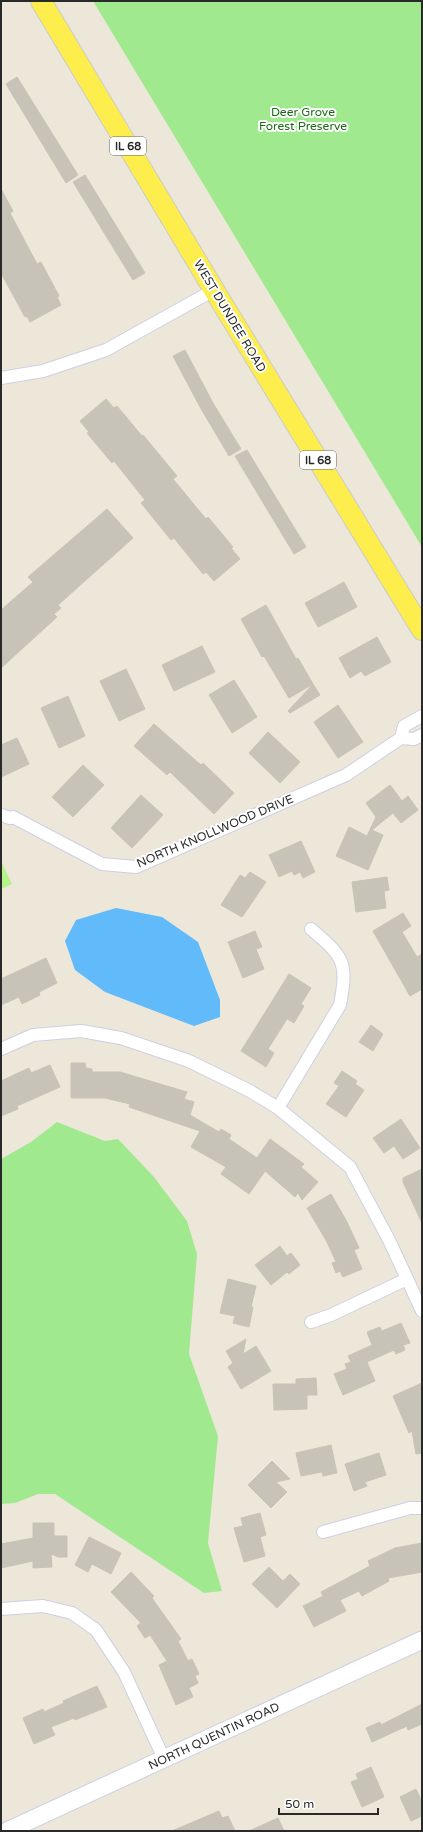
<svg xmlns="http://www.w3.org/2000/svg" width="423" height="1832" font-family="'Varela Round',sans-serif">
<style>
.green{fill:#a1e98f}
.pitch{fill:#b7f18a}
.water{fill:#61bbfa}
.building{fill:#c8c3b9;stroke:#c8c3b2}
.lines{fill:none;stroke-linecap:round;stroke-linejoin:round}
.minor-casing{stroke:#cecfe3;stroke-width:14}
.secondary-casing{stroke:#cecfe3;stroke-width:19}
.primary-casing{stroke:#ccc;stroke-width:22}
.minor{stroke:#fff;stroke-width:12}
.secondary{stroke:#fff;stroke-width:17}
.primary{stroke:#fded4d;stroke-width:20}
.labels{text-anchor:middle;stroke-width:4;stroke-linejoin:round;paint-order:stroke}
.shield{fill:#fff;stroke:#696969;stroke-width:1}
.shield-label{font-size:11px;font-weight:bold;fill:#292929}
.park-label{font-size:12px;fill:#196b13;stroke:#fff}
.street-label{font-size:12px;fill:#292929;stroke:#fff}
</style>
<rect width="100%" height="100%" fill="#ede7d9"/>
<path class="green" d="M 93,1 L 422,1 L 422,547 Z
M 57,1122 L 105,1141 L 118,1139 L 154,1177 L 187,1221 L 197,1254 L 189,1354 L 218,1436 L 208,1543 L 222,1591 L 204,1593 L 55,1494 L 38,1494 L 15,1503 L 1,1504 L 1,1159 L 31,1142 Z"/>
<path class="pitch" d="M 1,861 L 12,884 L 1,889 Z"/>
<path class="water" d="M 116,908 L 162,917 L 198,942 L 220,1000 L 220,1017 L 194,1026 L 105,992 L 75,970 L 65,941 L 76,920 Z"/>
<path class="building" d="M 17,77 L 78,175 L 66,183 L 6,84 Z
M 85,175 L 145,273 L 133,280 L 73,182 Z
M 1,189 L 13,211 L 10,213 L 37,264 L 41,262 L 59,296 L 57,297 L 61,305 L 30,322 L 27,316 L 25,317 L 1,273 Z
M 185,350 L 213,403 L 241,449 L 229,456 L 200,407 L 173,356 Z
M 106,399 L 114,408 L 117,406 L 142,436 L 143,435 L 177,476 L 173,479 L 206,519 L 208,517 L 233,547 L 231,548 L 240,559 L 214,581 L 206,572 L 203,574 L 174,538 L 171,540 L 141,503 L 145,500 L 114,461 L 112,463 L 87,433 L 89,432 L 80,421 Z
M 247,450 L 306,547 L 294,554 L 235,456 Z
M 107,509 L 133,538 L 58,605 L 61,608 L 54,614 L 57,617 L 1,668 L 1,610 L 33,582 L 28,577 Z
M 344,582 L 357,607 L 318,627 L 305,603 Z
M 266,605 L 296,659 L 298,658 L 313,684 L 289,698 L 264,656 L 262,657 L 241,619 Z
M 377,637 L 391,662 L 365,676 L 361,671 L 350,678 L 339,658 Z
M 202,646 L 215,672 L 174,691 L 162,665 Z
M 126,669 L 145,709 L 119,721 L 100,681 Z
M 234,680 L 257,717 L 232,733 L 209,695 Z
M 313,684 L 320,695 L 290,713 L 288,711 Z
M 68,696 L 85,736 L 59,748 L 41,708 Z
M 338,705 L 363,742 L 338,758 L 314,722 Z
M 154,724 L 201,765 L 203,763 L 234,793 L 214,814 L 170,772 L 167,775 L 134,746 Z
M 268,732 L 300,762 L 280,783 L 249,753 Z
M 17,738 L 29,764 L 1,777 L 1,745 Z
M 83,765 L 104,785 L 73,817 L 52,797 Z
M 390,785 L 402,801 L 408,796 L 418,810 L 401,823 L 393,813 L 372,830 L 383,835 L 368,870 L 336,856 L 349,827 L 367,836 L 376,817 L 366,803 Z
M 141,795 L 163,815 L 132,848 L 111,828 Z
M 301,841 L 315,872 L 303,878 L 300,872 L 294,875 L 292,871 L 279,877 L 269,855 Z
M 250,872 L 266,882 L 242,917 L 221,905 L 240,875 L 245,878 Z
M 387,877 L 389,890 L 384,891 L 386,908 L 356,912 L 352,882 Z
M 403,913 L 411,926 L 402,932 L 417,957 L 422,954 L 422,989 L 410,996 L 373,931 Z
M 255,931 L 262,947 L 256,949 L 264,969 L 243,978 L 228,942 Z
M 46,958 L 57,983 L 39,992 L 40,995 L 22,1004 L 19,997 L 1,1005 L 1,979 Z
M 289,974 L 311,988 L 301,1004 L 304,1006 L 294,1023 L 287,1019 L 268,1049 L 274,1053 L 266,1067 L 241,1051 Z
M 371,1025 L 383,1034 L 373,1051 L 359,1042 Z
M 71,1063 L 85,1063 L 86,1068 L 92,1069 L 92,1072 L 120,1072 L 187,1092 L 184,1099 L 194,1102 L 190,1115 L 219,1132 L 221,1129 L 231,1135 L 229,1139 L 257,1158 L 270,1139 L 304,1164 L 301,1167 L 318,1182 L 302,1200 L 298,1193 L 295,1197 L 265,1171 L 249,1194 L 221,1174 L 226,1167 L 191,1147 L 200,1131 L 129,1107 L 130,1104 L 105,1098 L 71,1098 Z
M 50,1065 L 60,1087 L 17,1106 L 18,1109 L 1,1116 L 1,1081 L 29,1068 L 31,1073 Z
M 342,1071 L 357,1081 L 355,1084 L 364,1090 L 346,1117 L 326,1104 L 339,1086 L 334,1083 Z
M 401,1119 L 420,1148 L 403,1159 L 394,1146 L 384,1153 L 373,1138 Z
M 422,1169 L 422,1223 L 403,1182 L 403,1178 Z
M 331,1194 L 347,1222 L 359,1248 L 354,1250 L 362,1269 L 343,1277 L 340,1271 L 336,1273 L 332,1263 L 336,1262 L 327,1242 L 307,1208 Z
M 280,1246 L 287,1256 L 291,1253 L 300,1265 L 289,1274 L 287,1272 L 271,1285 L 255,1265 Z
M 228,1279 L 256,1286 L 251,1307 L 253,1307 L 249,1327 L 233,1323 L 235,1316 L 220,1313 Z
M 401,1323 L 410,1343 L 403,1345 L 405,1350 L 396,1354 L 394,1350 L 367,1362 L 375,1381 L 343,1395 L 334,1374 L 347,1369 L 345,1364 L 351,1362 L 348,1356 L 372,1345 L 367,1332 L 380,1327 L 382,1331 Z
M 246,1339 L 243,1354 L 256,1346 L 271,1371 L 241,1389 L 228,1367 L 233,1363 L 226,1351 Z
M 316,1378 L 317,1395 L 307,1395 L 307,1409 L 274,1410 L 273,1384 L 296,1384 L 296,1379 Z
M 422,1383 L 422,1453 L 416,1454 L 412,1431 L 409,1433 L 393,1396 Z
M 331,1445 L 337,1473 L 323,1476 L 322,1472 L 301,1476 L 296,1453 Z
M 379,1453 L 386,1475 L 365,1482 L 367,1486 L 354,1491 L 345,1464 Z
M 272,1461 L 290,1479 L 276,1482 L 287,1492 L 271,1508 L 248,1485 Z
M 260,1513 L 266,1535 L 260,1537 L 265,1556 L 244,1562 L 234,1528 L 243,1526 L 241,1518 Z
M 33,1523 L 54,1523 L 54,1536 L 67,1536 L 67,1557 L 58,1557 L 51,1554 L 52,1567 L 33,1568 L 33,1561 L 1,1568 L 1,1544 L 33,1538 Z
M 89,1537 L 121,1553 L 111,1574 L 92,1564 L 88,1572 L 75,1565 Z
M 422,1543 L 422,1572 L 388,1578 L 389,1581 L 362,1596 L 359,1591 L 340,1600 L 346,1611 L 314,1627 L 303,1606 L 323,1596 L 321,1592 L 370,1566 L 368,1561 L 395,1548 Z
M 269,1567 L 283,1581 L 290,1574 L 300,1584 L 277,1608 L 252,1584 Z
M 131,1572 L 154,1596 L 152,1598 L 181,1639 L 178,1641 L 188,1661 L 192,1659 L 199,1674 L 195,1676 L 198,1683 L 189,1688 L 193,1697 L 176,1705 L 159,1665 L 167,1661 L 150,1635 L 145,1638 L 137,1626 L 141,1623 L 111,1592 Z
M 97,1686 L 107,1707 L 75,1720 L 74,1718 L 51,1727 L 55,1735 L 34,1744 L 23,1718 L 43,1709 L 44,1712 L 64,1703 L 63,1701 Z
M 422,1704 L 422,1724 L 408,1730 L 407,1726 L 372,1742 L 366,1728 L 380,1722 L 381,1725 Z
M 371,1767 L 384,1797 L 362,1807 L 351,1782 L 358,1779 L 356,1774 Z
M 416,1789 L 422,1802 L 422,1816 L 411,1821 L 400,1797 Z
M 219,1811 L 222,1818 L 228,1816 L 235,1831 L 172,1831 Z
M 278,1818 L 284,1831 L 249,1831 Z"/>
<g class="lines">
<g class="minor-casing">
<path id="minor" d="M 1,378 L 43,371 L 106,350 L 214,290
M 401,738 L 404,726 L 422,716
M 1,815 L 10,818 L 13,817 L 102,864 L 136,867 L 346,775 L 401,738 L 414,739 L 422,735
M 1,1049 L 33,1035 L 81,1031 L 121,1038 L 189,1061 L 250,1091 L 278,1108 L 350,1167 L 389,1240 L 422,1311
M 278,1108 L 340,1005 C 348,962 344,957 311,929
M 311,1322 L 331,1315 L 407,1279
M 323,1532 L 410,1508 L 422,1508
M 1,1609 L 43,1606 L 72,1613 L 96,1630 L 124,1672 L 164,1759"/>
</g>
<g class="secondary-casing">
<path id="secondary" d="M 7,1831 L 422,1640"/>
</g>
<g class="primary-casing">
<path id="primary" d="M 41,1 L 214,290 L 422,630"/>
</g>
<use href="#minor" class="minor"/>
<use href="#secondary" class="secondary"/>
<use href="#primary" class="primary"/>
</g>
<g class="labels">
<g class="shield">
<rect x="110" y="137" width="36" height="18" rx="3"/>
<rect x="300" y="451" width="36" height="18" rx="3"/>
</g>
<g class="shield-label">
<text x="128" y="150">IL 68</text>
<text x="318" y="464">IL 68</text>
</g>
<g class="park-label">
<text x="303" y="116">Deer Grove<tspan x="303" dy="14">Forest Preserve</tspan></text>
</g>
<g class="street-label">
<text transform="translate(230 316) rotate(59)" y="4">WEST DUNDEE ROAD</text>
<text transform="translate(215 831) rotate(-23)" y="4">NORTH KNOLLWOOD DRIVE</text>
<text transform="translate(214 1736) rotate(-25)" y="4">NORTH QUENTIN ROAD</text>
</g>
</g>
<rect width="423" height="1832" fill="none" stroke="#292929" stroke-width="4"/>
<path d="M279 1808v6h99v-6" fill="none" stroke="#292929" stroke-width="2"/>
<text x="285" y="1808" font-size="12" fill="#292929" stroke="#ffffff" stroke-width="3" paint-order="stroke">50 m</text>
</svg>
